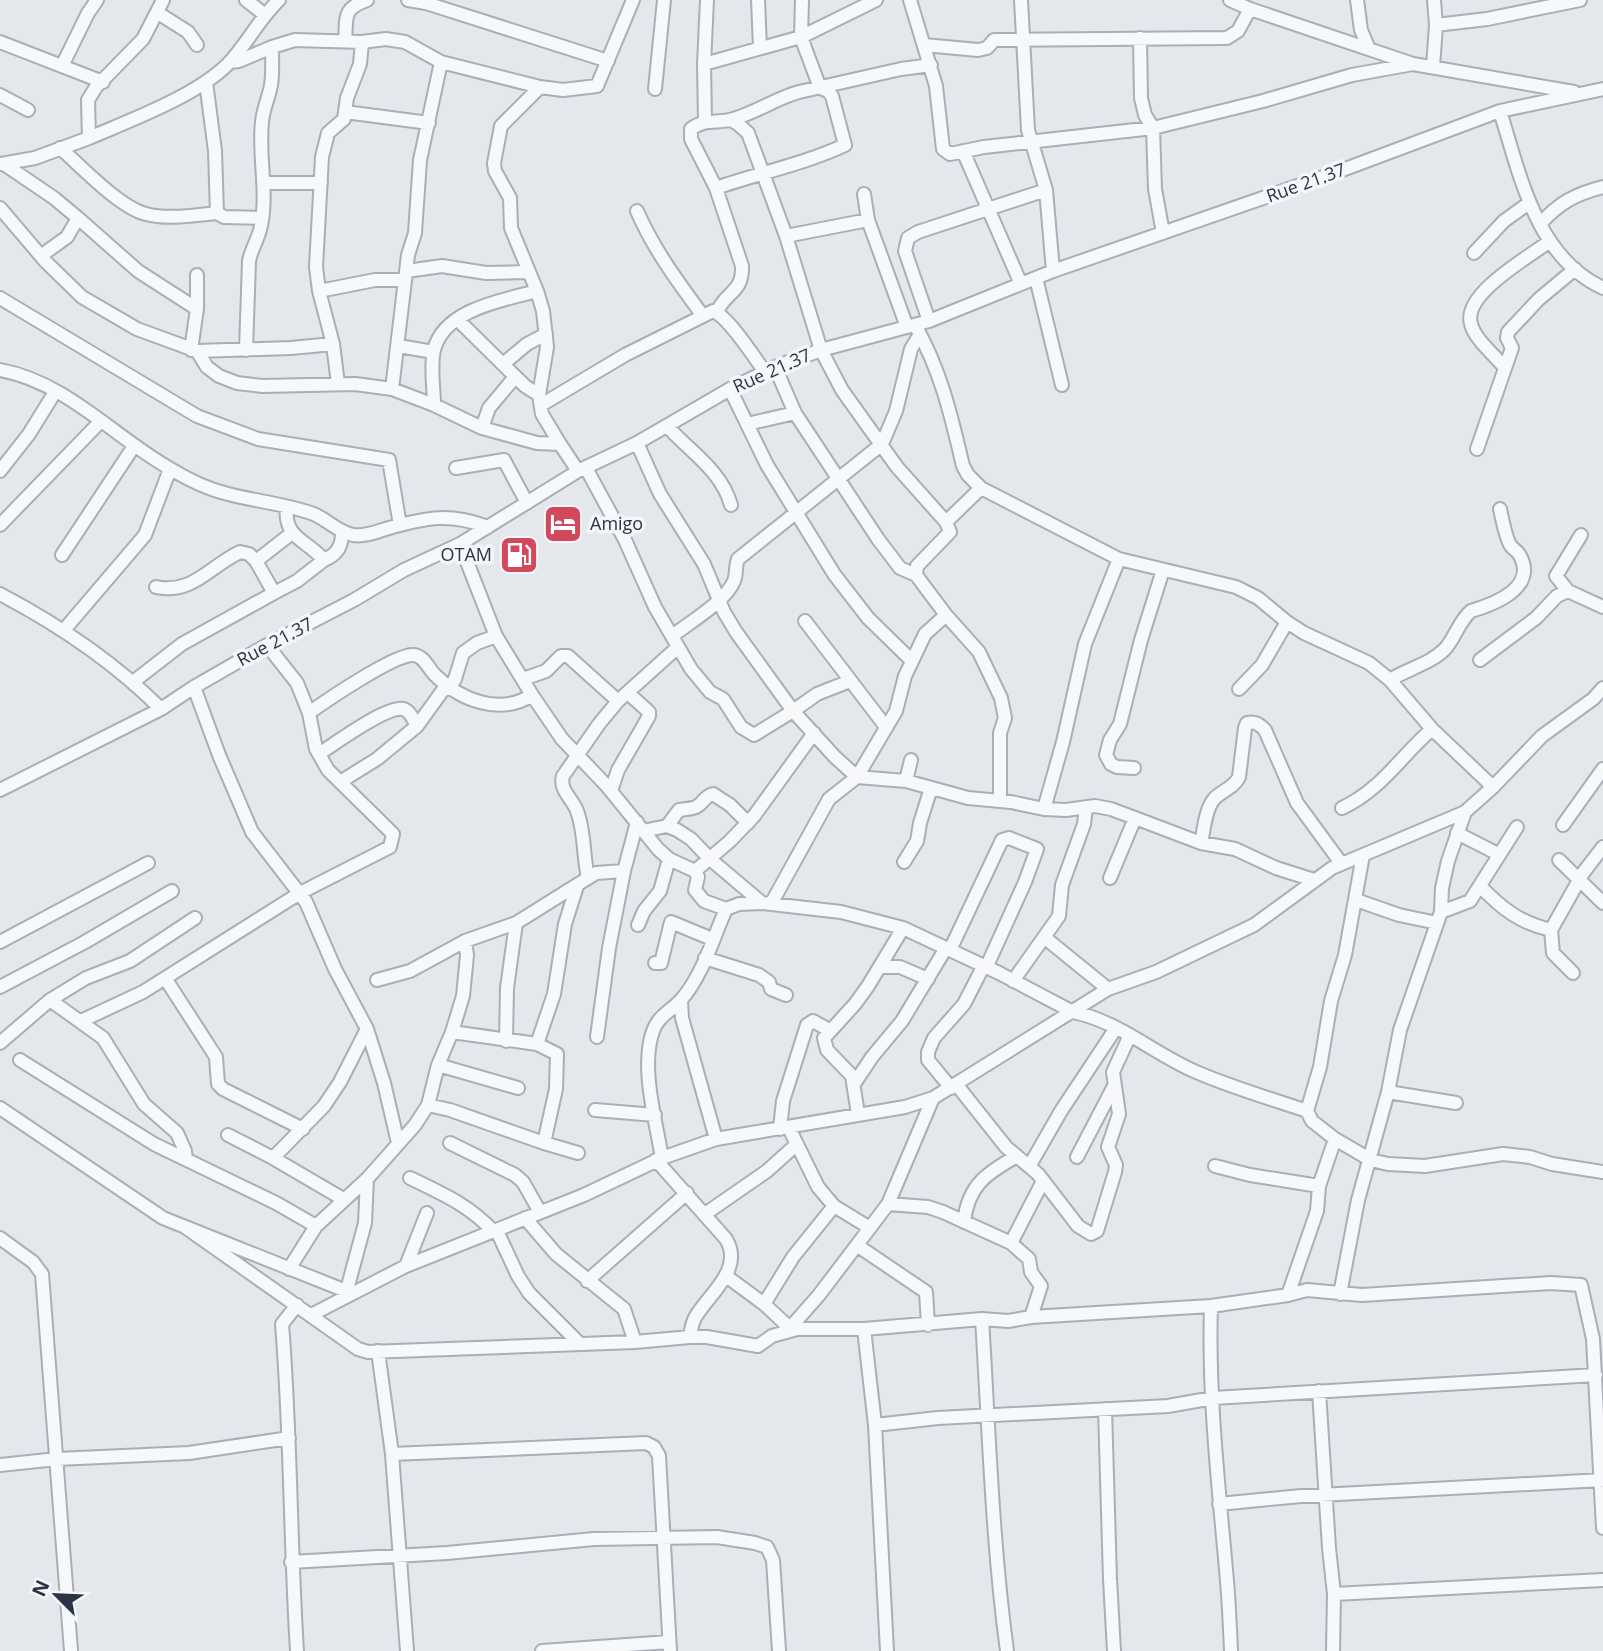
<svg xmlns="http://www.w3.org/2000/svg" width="1603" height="1651" font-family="'Open Sans',sans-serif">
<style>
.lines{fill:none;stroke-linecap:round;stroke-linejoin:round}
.minor-casing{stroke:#a9aeb7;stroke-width:16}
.minor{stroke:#f7f8fa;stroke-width:12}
.labels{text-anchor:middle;stroke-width:7;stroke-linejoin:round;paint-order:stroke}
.street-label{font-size:18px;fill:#2b3445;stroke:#f4f6f9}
.poi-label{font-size:18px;fill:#2b3445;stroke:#f4f6f9;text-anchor:start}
</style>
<rect width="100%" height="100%" fill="#e4e7ec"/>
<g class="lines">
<g class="minor-casing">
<path id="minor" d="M 246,0 L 264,14
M 408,0 L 426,3 L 608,61
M 758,0 L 760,48
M 910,0 L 936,86 L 943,149 L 950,154 L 984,147 L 1153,128 L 1263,101 L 1352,75 L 1413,64
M 1021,0 L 1028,130 L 1046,190 L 1053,271
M 1230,0 L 1250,9 L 1413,64 L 1574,92
M 1357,0 L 1361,30 L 1369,49
M 158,13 L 188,32 L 197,45
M 1436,25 L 1487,19 L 1580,0
M 1140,38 L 1141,98 L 1145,115 L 1153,128 L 1155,189 L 1163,233
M 345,41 C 347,17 342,9 367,0
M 0,42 L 103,82
M 924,45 L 978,50 L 987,48 L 994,40 L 1227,38 L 1238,31 L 1250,9
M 230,62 L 239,61 L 272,47 L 295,40 L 362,42 L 386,39 L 405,42 L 441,62 L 540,87 L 563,90 L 597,86 L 633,0
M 704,64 L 801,37 L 876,0
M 62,66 L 88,13 L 97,0
M 1433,67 L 1436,25 L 1434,0
M 206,82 L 215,151 L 217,213 L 224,217 L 261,218
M 540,87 L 501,126 L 494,163 L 495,171 L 510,198 L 511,228 L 537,291 L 543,311 L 547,347 L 539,395 L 542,414 L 560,444
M 655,89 L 664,0
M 0,95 L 28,110
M 1500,111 C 1520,175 1536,257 1603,288
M 345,112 L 429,123
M 731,120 L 738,124 L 748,133 L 786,236 L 821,350 L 842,390 L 897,467 L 946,522
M 705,121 L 704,64 L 707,0
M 89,138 C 131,120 196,96 228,64 C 247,44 259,19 279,0
M 60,148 C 81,166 120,208 146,214 C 168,220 195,215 217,213
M 963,151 L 1021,284
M 0,164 L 35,158 L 89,138 L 88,100 L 96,87 L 143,39 L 163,0
M 4,164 L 54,198 L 78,218 L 67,237 L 42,255
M 263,183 L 321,183
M 716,188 C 759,173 804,164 845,145 L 832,96 L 828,91 L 820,88 L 801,37 L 802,0
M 864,194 L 868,220 L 907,327
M 0,208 L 46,262 L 82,297 L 137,329 L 197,351 L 207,367 L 219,376 L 237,383 L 262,386 L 355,384 L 392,389 L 434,405 L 482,428 L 537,443 L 560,444 L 578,471
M 637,211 C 654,250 678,282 703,316
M 78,218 L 138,271 L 197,309
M 1540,224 C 1559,203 1575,194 1603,187
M 786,236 L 868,220
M 1474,253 L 1504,221 L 1529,203
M 407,271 L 442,266 L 486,273 L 528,272
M 1036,278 L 1062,385
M 319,291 L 375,280 L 405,280
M 0,298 L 197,416 L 258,439 L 389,460 L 400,525
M 717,312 C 726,291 743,293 742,266 L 716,188 L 691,139 L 691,129 C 705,118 718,124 733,119 C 756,113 776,98 799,92 L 901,69 L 931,65
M 457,319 L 525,386 L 539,395
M 929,321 L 905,251 L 908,238 L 918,232 L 1046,190
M 399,346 L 433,352
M 191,350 L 197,309 L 197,275
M 246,350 L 249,261 C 251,250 257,241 260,230 C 269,195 258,157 262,122 C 263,109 269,97 271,85 C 273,73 272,59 272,47
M 197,351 L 291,348 L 333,344
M 503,364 L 527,344 L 546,334
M 775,367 L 795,413 L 878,539 L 900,568 L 916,575
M 1504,367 C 1494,354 1475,340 1471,324 C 1462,294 1529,257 1550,241
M 0,370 C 66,382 113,436 169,468 C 187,479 207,489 228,494 C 255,501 284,504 311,513 C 326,518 337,532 353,535 C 366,537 378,531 389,528 C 428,517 450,513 488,527
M 338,384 L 333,344 L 319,291 L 316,267 L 322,157 L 328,133 L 344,119 L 347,98 L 360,64 L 362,42
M 392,389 L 408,255 L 415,233 L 420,160 L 441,62
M 730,389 L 767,465 L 834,574 L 868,618 L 911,660
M 434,405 C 434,388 430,367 434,350 C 444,309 504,300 537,291
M 541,405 L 625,355 L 713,311 C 728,316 754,357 765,372
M 747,424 L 795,413
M 667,426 C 690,452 721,470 731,505
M 482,428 L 489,408 L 515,377
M 1477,449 L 1512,348 L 1507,338 L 1508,332 L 1539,299 L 1575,269
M 456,468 L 504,460 L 527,503
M 586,468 L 625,540 L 655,607 L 691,669 L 710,692 L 723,699 L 741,727 L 754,735 L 793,711 L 736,632 L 724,612 L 704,564 L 660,494 L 637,443
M 0,471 L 29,434 L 55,392
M 981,488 L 1119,559 L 1236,587 L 1258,598 L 1287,622 L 1304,633 L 1369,663 L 1390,680 L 1432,729 L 1493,787
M 0,525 L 101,421
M 1581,535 L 1556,576 L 1568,591 L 1603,607
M 460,544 L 496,636 L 532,695 L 562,739 L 606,785 L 658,849 L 669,859 L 695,871 L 698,877 L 695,890 L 704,901 L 726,909 L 739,904 L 762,903 L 841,912 L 903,928 L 999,973 L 1073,1012 C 1118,1021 1153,1053 1194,1071 C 1230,1087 1269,1098 1307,1111 L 1312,1121 L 1335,1139 L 1371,1160 L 1388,1164 L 1425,1166 L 1503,1154 L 1530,1157 L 1552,1164 L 1603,1172
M 62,555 L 134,446
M 324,560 C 338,554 342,546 342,532
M 256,561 L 274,593 L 297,581 L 324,560 C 307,540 283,538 287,507
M 156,587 C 192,595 210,566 240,552 L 249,554 L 256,561 L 292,533
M 0,594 C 59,625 114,662 161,709
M 946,615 L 979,652 L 1001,698 L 1005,718 L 1000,733 L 1000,801
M 805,621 L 886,727
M 64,630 L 145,535 L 170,469
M 672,636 C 689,623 726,601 734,581 C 737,574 735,566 738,559 L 882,444 L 896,411 L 911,349 L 920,334
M 1480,660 L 1536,618 L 1557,596 L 1568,591
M 523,679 L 546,671 L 561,656 L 568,656 L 618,701
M 1390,680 C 1407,669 1430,664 1445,649 C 1455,638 1459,621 1471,611 C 1495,604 1539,587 1519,554 C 1517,551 1513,549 1511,546 C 1506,540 1502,518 1500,509
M 850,681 L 817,694 L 793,711 L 835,757 L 857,777 L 906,781 L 968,798 L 1011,802 L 1044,809 L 1066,810 L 1095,806 L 1111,809 L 1135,818 L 1110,878
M 133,682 L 182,644 L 274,593
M 194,687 L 219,755 L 252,832 L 306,902 L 335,969 L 367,1029 L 384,1083 L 398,1143
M 1239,689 L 1262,665 L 1287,622
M 309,713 C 327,700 392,656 412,655 C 423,654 428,668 435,675 C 460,700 500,716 532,695
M 319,754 C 334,744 386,706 403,709 C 409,710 414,720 417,726
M 1134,768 L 1117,767 L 1111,764 L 1106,755 L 1110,740 L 1120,724 L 1141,640 L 1163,570
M 906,781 L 911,760
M 340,782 L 377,759 L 417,726 L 438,697 L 443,690 L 450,687 L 455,679 L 463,653 L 477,643 L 496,636
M 0,790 L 161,709 L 194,687 L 267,645 L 354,600 L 404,570 L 460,544 L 578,471 L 637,443 L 730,389 L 775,367 L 821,350 L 929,321 L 1053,271 L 1329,175 L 1500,111 L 1603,89
M 611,791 L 618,770 L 649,716 L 649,712 L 628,693
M 1342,808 C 1381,790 1400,757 1432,729
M 1044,809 L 1063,742 L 1085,644 L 1119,559
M 1135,818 L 1201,843 L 1235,849 L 1276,868 L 1314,880
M 1563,825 L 1603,769
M 667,826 L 679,810 C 684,809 691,809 696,807 C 704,803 704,796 713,794 L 730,805 L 748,823
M 643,831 L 667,826 L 677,830 L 691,839 L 710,859 L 762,903
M 1457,833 L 1498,854
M 1201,843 C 1204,830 1205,810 1214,799 C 1221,791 1234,788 1239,777 L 1245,728 L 1247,723 C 1255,721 1259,724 1265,730 L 1297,803 L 1341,863
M 1559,860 L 1603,903
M 904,862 L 917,841 L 920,823 L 931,788
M 695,871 L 730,841 L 754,816 L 814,733
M 588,878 C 583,856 585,832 577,811 C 572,798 559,790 563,776 L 599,724 L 618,701 L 678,647
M 1480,886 C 1501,908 1520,923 1551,930
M 1356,900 L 1399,915 L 1437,923
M 771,904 L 829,799 L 857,777 L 896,711 L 905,676 L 925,634 L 946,615 L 916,575 L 917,566 L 950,532 L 946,522 L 981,488 L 968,475 L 963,466 C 951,415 941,371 915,325
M 1441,912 L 1470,901 L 1517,827
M 638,925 L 644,911 L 660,891 L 669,859
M 1044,937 L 1108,989
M 0,942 L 148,863
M 950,950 L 1002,840 L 1009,838 L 1037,849 L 1025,882 L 986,968
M 705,958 L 759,975 L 769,982 L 771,989 L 786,995
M 655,963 L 661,963 L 671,922 L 712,939
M 880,967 L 900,967 L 928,979
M 1573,973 L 1553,953 L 1551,930 L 1583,873 L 1603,847
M 165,978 L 216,1057 L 218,1084 L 223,1089 L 303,1129
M 377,980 L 410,971 L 465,941 L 516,923 L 596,873 L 624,871 L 637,822
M 1013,981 L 1059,916 L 1062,885 L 1084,824 L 1086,807
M 0,987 L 85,942 L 172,891
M 50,1000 L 103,1038 L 144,1104 L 177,1133 L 185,1151 L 186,1159
M 681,1000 L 682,1018 L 716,1139
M 81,1021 L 143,992 L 300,893 L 390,847 L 393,834 L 328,770 L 316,749 L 309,713 L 297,683 L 267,645
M 452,1032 L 537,1044 L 557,1054 L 556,1089 L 544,1143 L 578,1153
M 597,1037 L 609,948 L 624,871
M 506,1041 L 507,988 L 516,923
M 0,1043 L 50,1000 L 86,978 L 130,961 L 195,918
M 537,1044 L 554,994 L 565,924 L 577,886
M 20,1060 L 154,1144 L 276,1203 L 316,1226
M 438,1065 L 518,1088
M 854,1084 L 872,1057 L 902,1021 L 946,948
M 956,1084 L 1006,1147 L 1038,1174 L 1078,1226 L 1091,1234 L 1097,1231 L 1115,1172 L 1116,1165 L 1108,1147 L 1119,1114 L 1113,1072 L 1130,1035
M 951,1088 L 928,1060 L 928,1052 L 934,1038 L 964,1004 L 983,967
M 1388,1092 L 1456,1103
M 428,1105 L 450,1110 L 544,1143
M 0,1108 L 163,1218 L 346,1291
M 595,1110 L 655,1115
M 1307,1111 L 1320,1067 L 1331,1001 L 1345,955 L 1363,855
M 858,1114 L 852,1076 L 827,1050 L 824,1038 L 855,1004 L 868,986 L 903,928
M 780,1129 L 783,1101 L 807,1025 L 813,1021 L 829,1030
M 228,1135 L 273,1158 L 343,1199
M 450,1143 L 515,1175 L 523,1182 L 540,1212
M 1077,1157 L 1114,1086
M 273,1158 L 324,1106 L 340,1082 L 367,1029
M 662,1158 C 656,1121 640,1067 653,1031 C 658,1016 671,1011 681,1000 C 703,975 713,938 726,909
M 656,1160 L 726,1239 C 744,1269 710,1293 696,1316 C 692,1322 691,1329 690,1337
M 1030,1165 L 1061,1111 L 1116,1028
M 1215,1166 L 1250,1175 L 1319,1186
M 410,1178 C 443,1194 469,1205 494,1232
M 888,1204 L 928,1207 L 943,1212 L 1011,1243 L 1029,1259 L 1031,1272 L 1041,1286 L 1031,1317
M 834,1206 L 870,1228
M 705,1214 L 767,1171 L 797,1144
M 525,1218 L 556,1254 L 624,1309 L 635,1342
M 964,1222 C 968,1185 987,1173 1017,1156
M 185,1227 L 358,1349 L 368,1352 L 635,1342 L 690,1337 L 707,1337 L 758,1346 L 772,1336 L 797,1329 L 864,1329 L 982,1319 L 1008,1321 L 1031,1317 L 1211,1306 L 1288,1295 L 1307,1290 L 1362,1295 L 1551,1283 L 1581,1285 L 1593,1339 L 1603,1528
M 497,1231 L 518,1276 L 529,1293 L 580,1344
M 0,1238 L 33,1262 L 42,1274 L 71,1651
M 1011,1243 L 1043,1181
M 858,1246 L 926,1292 L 928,1325
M 406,1266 L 427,1213
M 289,1269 L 316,1226 L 367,1179
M 726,1276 L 764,1304 L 792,1330
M 587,1281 L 687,1193
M 1340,1294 L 1358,1200 L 1388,1092 L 1400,1030 L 1441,912 L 1442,888 L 1448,861 L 1465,812
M 1288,1295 L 1317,1211 L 1319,1186 L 1335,1139
M 345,1297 L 365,1223 L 367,1179 L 415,1125 L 428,1105 L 438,1065 L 452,1032 L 463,996 L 467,955 L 465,941
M 764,1304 L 793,1257 L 834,1206 L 818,1187 L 789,1128
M 297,1305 L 282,1324 C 291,1433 290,1542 297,1651
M 1211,1306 C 1208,1397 1219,1489 1227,1581 C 1229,1604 1230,1628 1231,1651
M 311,1315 L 406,1266 L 584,1195 L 662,1158 L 716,1139 L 905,1107 L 933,1098 L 1108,989 L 1156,972 L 1254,925 L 1332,868 L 1465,812 L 1493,787 L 1542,736 L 1593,699 L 1603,688
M 982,1319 C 989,1430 992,1541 1007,1651
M 790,1328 L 819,1295 L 888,1204 L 933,1098
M 864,1329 L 875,1425 L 938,1418 L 1168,1406 L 1213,1398 L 1596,1375
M 378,1351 L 392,1454 L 407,1651
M 1319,1391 L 1329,1548 L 1334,1594 L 1333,1651
M 1105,1409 L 1110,1579 L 1114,1651
M 875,1425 L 887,1651
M 392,1454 L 646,1443 L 654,1447 L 659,1456 L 670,1651
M 0,1465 L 57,1459 L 189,1453 L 289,1438
M 1219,1504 L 1301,1496 L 1603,1480
M 291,1562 L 447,1553 L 594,1539 L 717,1537 L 755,1543 L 767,1547 L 773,1560 L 779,1651
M 1334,1594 L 1603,1580
M 542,1651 L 669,1642"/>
</g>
<use href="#minor" class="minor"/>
</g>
<defs>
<g id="hotel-square" transform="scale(2.0125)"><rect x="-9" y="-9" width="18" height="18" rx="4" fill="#d1495b" stroke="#f4f6f9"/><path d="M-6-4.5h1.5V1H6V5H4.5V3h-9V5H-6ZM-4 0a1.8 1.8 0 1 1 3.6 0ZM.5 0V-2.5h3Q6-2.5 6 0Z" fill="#fff"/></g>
<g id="fuel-square" transform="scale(2.0125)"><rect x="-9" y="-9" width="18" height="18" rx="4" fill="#d1495b" stroke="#f4f6f9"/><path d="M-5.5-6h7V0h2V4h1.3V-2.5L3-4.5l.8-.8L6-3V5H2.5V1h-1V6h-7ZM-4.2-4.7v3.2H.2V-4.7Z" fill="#fff"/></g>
</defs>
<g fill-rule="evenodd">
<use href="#hotel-square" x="563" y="524"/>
<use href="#fuel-square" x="519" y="555"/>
</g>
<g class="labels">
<g class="street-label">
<text transform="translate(1306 183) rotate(-20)" y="6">Rue 21.37</text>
<text transform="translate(772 371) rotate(-24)" y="6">Rue 21.37</text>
<text transform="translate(275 642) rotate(-28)" y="6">Rue 21.37</text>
</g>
<g class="poi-label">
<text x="590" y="530">Amigo</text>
<text x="492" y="561" text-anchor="end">OTAM</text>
</g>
</g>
<g transform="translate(56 1595) rotate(294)" stroke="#f4f6f9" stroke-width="5" paint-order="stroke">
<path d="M0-5L12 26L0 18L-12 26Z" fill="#2b3445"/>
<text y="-10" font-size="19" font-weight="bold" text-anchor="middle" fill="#2b3445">N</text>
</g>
</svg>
